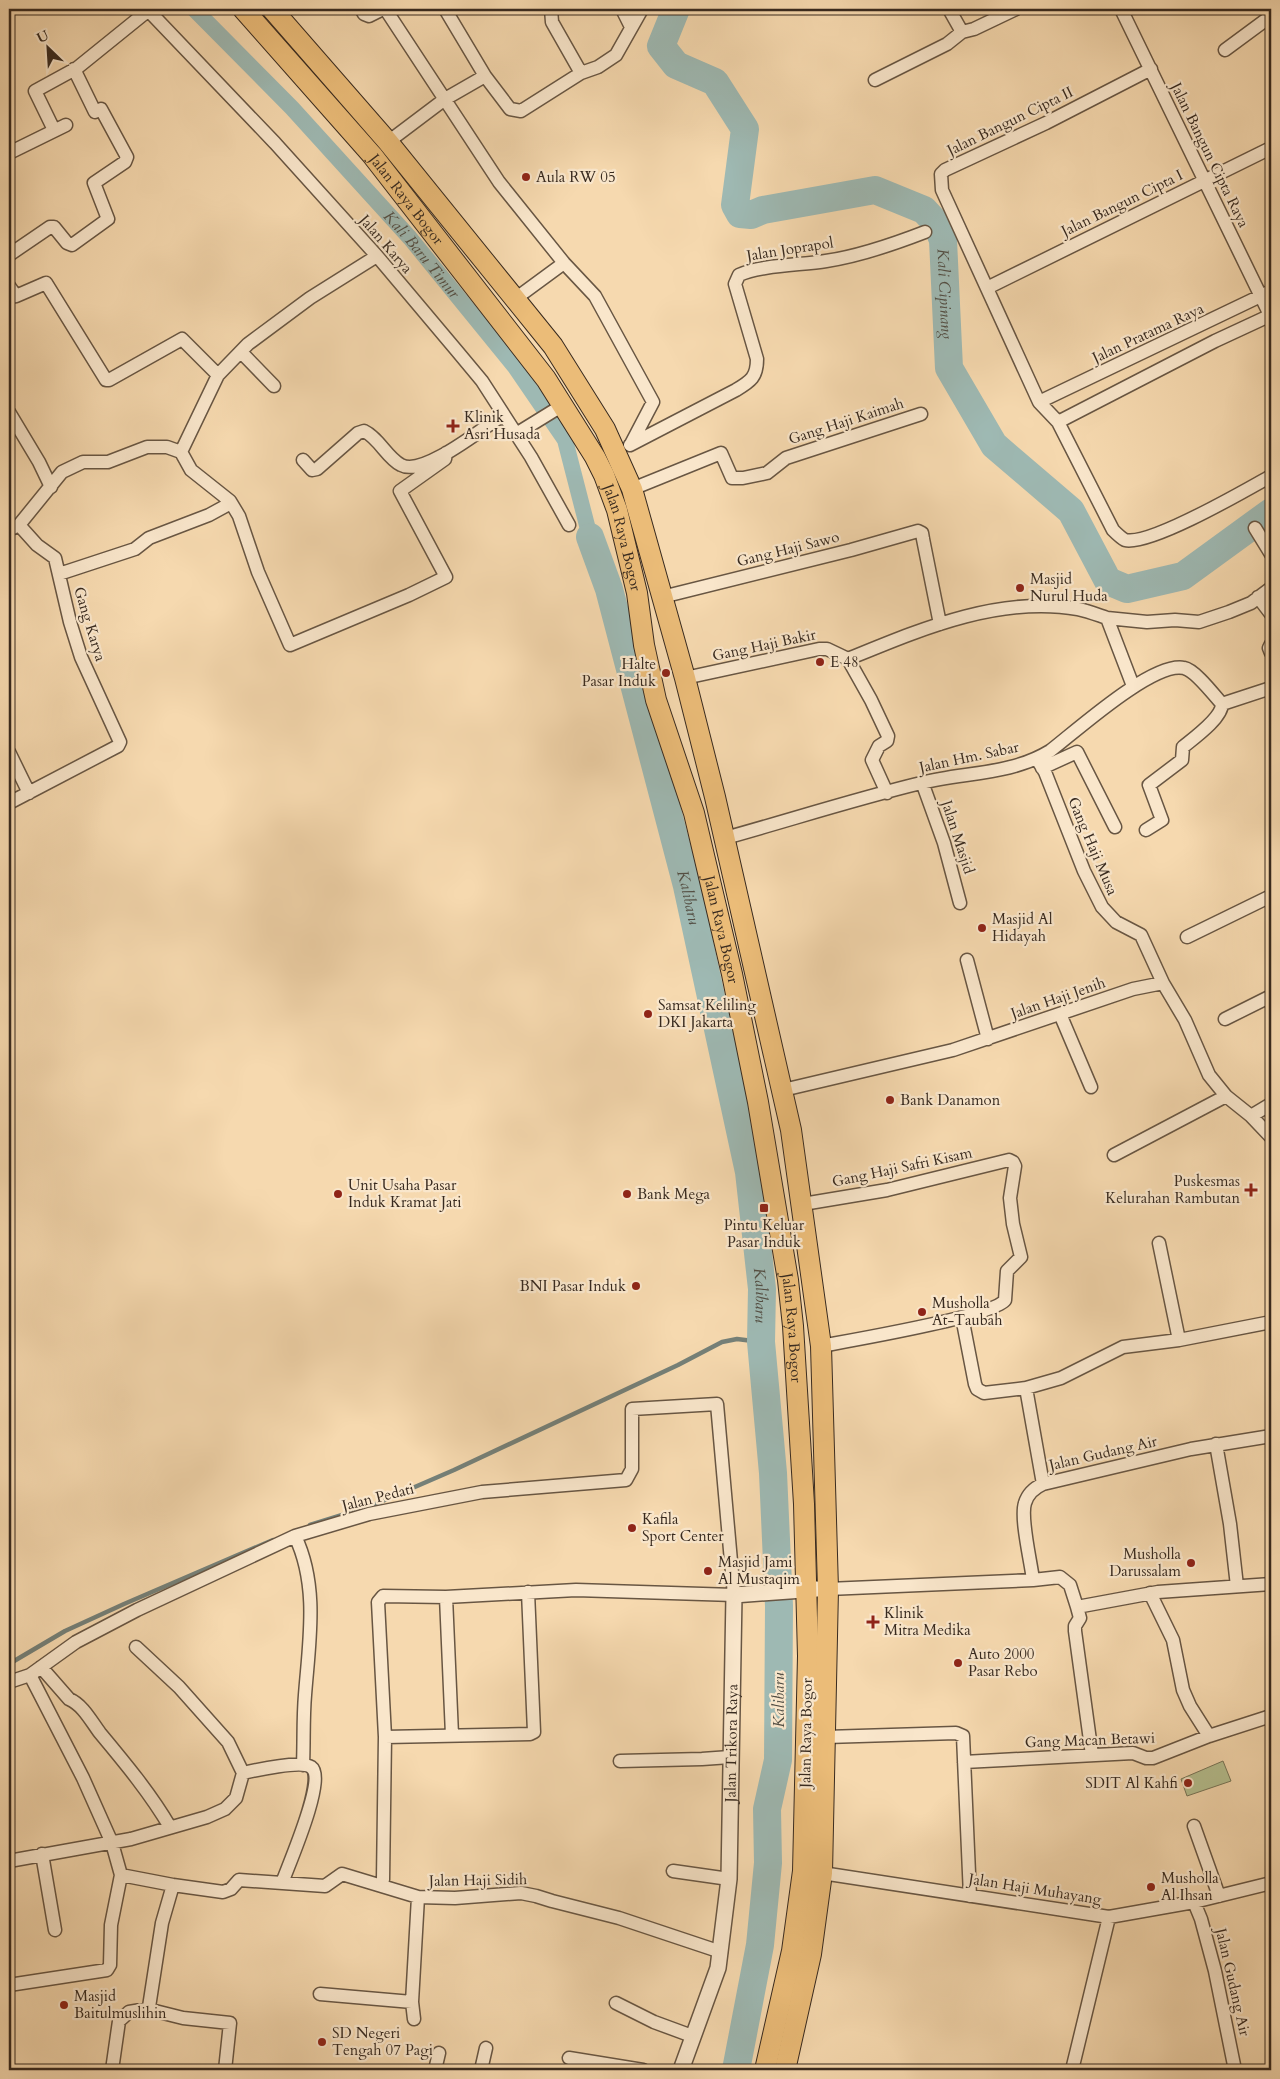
<svg xmlns="http://www.w3.org/2000/svg" width="1280" height="2079" font-family="Cardo,serif">
<style>
.grass{fill:#b6c090;stroke:#777558}
.lines{fill:none;stroke-linecap:round;stroke-linejoin:round}
.stream{stroke:#758078;stroke-width:4.5}
.canal{stroke:#9eb9b3;stroke-width:16}
.river{stroke:#9eb9b3;stroke-width:28}
.minor-casing{stroke:#685643;stroke-width:15}
.tertiary-casing{stroke:#685643;stroke-width:18}
.trunk-casing{stroke:#382a1f;stroke-width:22}
.minor{stroke:#f9e6cb;stroke-width:12}
.tertiary{stroke:#f9e6cb;stroke-width:15}
.trunk{stroke:#ebbc78;stroke-width:20}
.poi-dot{fill:#8f2418;stroke:#f9e6cb;stroke-width:2}
.labels{text-anchor:middle;stroke-width:4.5;stroke-linejoin:round;paint-order:stroke}
.street-label{font-size:15px;fill:#382a1f;stroke:#f9e6cb}
.poi-label{font-size:15px;fill:#382a1f;stroke:#f9e6cb;text-anchor:start}
.water-label{font-size:16px;font-style:italic;fill:#524e44;stroke:#f9e6cb}
</style>
<rect width="100%" height="100%" fill="#f6d9af"/>
<filter id="stains"><feTurbulence type="fractalNoise" baseFrequency=".004" numOctaves="4"/><feColorMatrix values="0 0 0 0 .2 0 0 0 0 .09 0 0 0 0 .02 0 0 0 .5 -.17"/></filter>
<radialGradient id="worn" r=".72"><stop offset=".6" stop-color="#630" stop-opacity="0"/><stop offset="1" stop-color="#630" stop-opacity=".3"/></radialGradient>
<path class="grass" d="M 1223,1761 L 1231,1781 L 1187,1796 L 1181,1779 Z"/>
<g class="lines">
<path class="stream" d="M 310,1525 L 371,1506 L 454,1470 L 678,1365 L 722,1342 L 737,1339 L 761,1342
M 9,1664 L 65,1631 L 124,1604 L 273,1540"/>
<path class="canal" id="s1" d="M 194,9 L 292,108 L 410,238 L 515,367 L 565,440 L 590,537"/>
<g class="river">
<path id="s2" d="M 676,9 L 661,46 L 676,65 L 715,82 L 745,129 L 735,205 L 740,214 L 751,215 L 763,210 L 875,190 L 924,210 L 936,223 L 943,240 L 949,368 L 994,445 L 1071,511 L 1108,581 L 1127,589 L 1183,576 L 1271,512"/>
<path id="s3" d="M 590,537 L 609,589 L 687,886 L 749,1172 L 762,1289 L 761,1342 L 773,1473 L 779,1606 L 778,1760 L 767,1809 L 768,1863 L 760,1945 L 736,2070"/>
</g>
<g class="minor-casing">
<path id="minor" d="M 147,9 L 275,143 L 377,256 L 457,351 L 482,381 L 531,457 L 569,525
M 361,9 L 364,14 L 369,16 L 383,9 L 386,10 L 499,182 L 564,263 L 595,296 L 653,402 L 631,444
M 445,9 L 485,76 L 510,109 L 521,111 L 581,73 L 598,67 L 616,55 L 642,9
M 551,9 L 552,22 L 581,73
M 622,9 L 631,27
M 949,9 L 962,32
M 1121,9 L 1270,315
M 1225,50 L 1271,16
M 1151,69 L 1046,123 L 945,170 L 941,174 L 942,190 L 1039,402 L 1058,422 L 1113,530 C 1116,533 1121,538 1125,540 C 1150,546 1246,490 1271,476
M 875,80 L 947,44 L 962,32 L 974,29 L 1016,9
M 54,130 L 35,91 L 77,68 L 150,9
M 388,142 L 445,99 L 485,76
M 9,153 L 66,125
M 9,255 L 50,227 L 54,227 L 67,243 L 72,245 L 108,219 L 94,183 L 125,162 L 127,157 L 101,109 L 95,112 L 74,69
M 9,286 L 16,296 L 46,283 L 106,380 L 109,380 L 182,339 L 218,375
M 987,288 L 1271,148
M 515,299 L 564,263
M 241,352 L 274,386
M 1039,402 L 1271,291
M 9,412 L 39,462 L 51,487
M 1058,422 L 1215,341 L 1271,315
M 516,434 L 563,405
M 630,445 L 736,390 C 751,381 757,377 757,359 L 735,284 L 739,275 C 760,265 802,265 826,261 C 860,256 894,244 925,232
M 181,452 L 191,470 L 230,501 L 239,516 L 258,572 L 290,645 L 409,595 L 446,577 L 400,491 L 445,459 L 446,453
M 303,460 L 312,470 L 317,469 L 358,433 L 364,431 C 379,438 387,458 401,465 C 423,477 483,428 503,415
M 632,489 L 721,453 L 732,478 L 743,478 L 767,473 L 786,458 L 921,414
M 1255,528 L 1271,554
M 9,530 L 19,525 L 62,472 L 83,462 L 108,462 L 147,447 L 167,447 L 181,452 L 218,375 L 248,344 L 310,298 L 377,256
M 59,574 L 135,549 L 149,538 L 209,515 L 231,503
M 662,597 L 851,550 L 918,531 L 922,533 L 923,539 L 940,624
M 1258,597 L 1271,614
M 1107,618 L 1147,622 L 1175,620 L 1199,622 L 1229,612 L 1251,603 L 1271,588
M 1271,644 L 1269,648 L 1271,653
M 848,659 C 919,630 999,595 1078,609 C 1088,611 1098,615 1107,618 L 1133,686
M 848,659 L 871,700 L 888,736 L 887,741 L 879,746 L 872,760 L 887,793
M 685,678 L 819,649 L 827,649 L 848,659
M 9,752 L 29,793
M 1037,759 L 1045,772 L 1084,871 L 1102,907 L 1116,922 L 1141,935 L 1163,983
M 1042,768 L 1077,752 L 1115,827
M 922,782 L 944,843 L 960,903
M 9,803 L 118,746 L 120,742 L 81,657 L 70,622 L 55,558 L 37,545 L 19,525
M 1146,830 L 1162,820 L 1149,785 L 1182,760 L 1183,747 C 1194,738 1222,718 1222,704
M 725,838 C 790,820 855,799 921,783 C 964,772 1011,775 1050,751 C 1075,732 1153,661 1184,668 C 1195,670 1214,695 1222,704 L 1271,688
M 1187,937 L 1271,896
M 967,960 L 988,1039
M 1060,1014 L 1091,1087
M 1225,1019 L 1271,996
M 783,1090 L 953,1050 L 1133,989 L 1163,983 L 1185,1020 L 1209,1075 L 1226,1096 L 1251,1116 L 1271,1104
M 1251,1116 L 1271,1137
M 1114,1155 L 1226,1096
M 803,1204 L 887,1190 L 1009,1160 L 1013,1162 L 1015,1166 L 1010,1198 L 1013,1224 L 1021,1257 L 1007,1271 L 1005,1300 C 994,1316 848,1341 821,1346
M 1159,1243 L 1179,1340
M 962,1317 L 975,1384 L 977,1389 L 984,1393 L 1026,1388 L 1061,1378 L 1123,1347 L 1179,1340 L 1271,1322
M 1026,1388 L 1043,1484
M 1216,1444 L 1230,1524 L 1237,1586
M 295,1536 C 319,1586 309,1642 305,1695 C 303,1718 304,1742 303,1765
M 1033,1580 C 1031,1562 1020,1518 1025,1503 C 1028,1493 1034,1488 1043,1484 L 1191,1449 L 1271,1436
M 828,1589 L 1033,1580 L 1060,1577 L 1070,1585 L 1077,1607 L 1158,1592 L 1271,1584
M 1150,1593 L 1173,1640 L 1183,1690 L 1190,1706 L 1209,1736
M 446,1597 L 452,1735
M 1077,1607 L 1080,1618 L 1075,1626 L 1075,1631 L 1092,1755
M 136,1647 L 179,1687 L 228,1742 L 243,1773
M 41,1667 L 69,1699 C 83,1705 91,1721 100,1733 C 125,1763 150,1793 170,1827
M 9,1682 L 30,1675 L 76,1642 L 137,1610 L 295,1536 L 369,1514 L 482,1492 L 626,1480 L 632,1469 L 632,1409 L 717,1404 L 734,1595 L 576,1590 L 446,1597 L 383,1596 L 378,1602 L 385,1737
M 826,1737 L 956,1733 L 963,1736 L 970,1896
M 620,1761 L 702,1759 L 730,1757
M 964,1762 L 1133,1753 L 1146,1758 L 1153,1758 L 1209,1736 L 1271,1716
M 1194,1826 L 1219,1896
M 42,1854 L 55,1930
M 9,1861 L 131,1839 L 207,1817 L 225,1809 L 236,1798 L 243,1773 C 256,1770 301,1760 311,1767 C 327,1778 288,1866 282,1883
M 673,1871 L 729,1879
M 822,1873 L 1109,1917 L 1194,1902 L 1271,1883
M 121,1875 L 173,1885 L 223,1892 L 231,1889 L 239,1880 L 325,1886 L 342,1874 L 418,1897 L 455,1898 L 521,1893 L 536,1896 L 552,1901 L 619,1918 L 721,1952
M 383,1880 L 385,1737 L 530,1734 L 534,1732 L 528,1592
M 1194,1902 L 1201,1919 L 1215,1971 L 1235,2070
M 9,1985 L 107,1970 L 110,1965 L 111,1925 L 121,1875 L 112,1843 L 83,1778 L 30,1675
M 320,1994 L 412,2002 L 418,1897
M 412,2002 L 414,2019
M 616,2003 L 654,2022 L 692,2036
M 147,2009 L 149,2007 L 162,1923 L 173,1885
M 569,2058 L 643,2070
M 112,2070 L 119,2021 L 129,2012 L 147,2009 L 183,2018 L 230,2023 L 225,2070
M 435,2070 L 439,2053
M 481,2070 L 486,2048
M 1072,2070 L 1109,1917"/>
</g>
<g class="tertiary-casing">
<g id="tertiary">
<path id="s4" d="M 681,2070 L 718,1968 L 729,1879 L 734,1595 L 817,1589"/>
</g>
</g>
<g class="trunk-casing">
<g id="trunk">
<path id="s5" d="M 243,9 L 372,155 L 546,379 L 595,457 L 604,475 L 617,510 L 637,593 L 644,645 L 656,700 L 694,813 L 732,974 L 758,1102 L 788,1280 L 793,1326 L 804,1504 L 808,1656 L 803,1871 L 792,1951 L 765,2070"/>
<path d="M 272,9 L 388,142 L 553,346 L 605,429 L 632,489 L 685,678 L 715,797 L 791,1130 L 821,1346 L 828,1589 L 822,1873 L 811,1954 L 785,2070"/>
</g>
</g>
<use href="#minor" class="minor"/>
<use href="#tertiary" class="tertiary"/>
<use href="#trunk" class="trunk"/>
</g>
<g class="poi-dot">
<circle cx="526" cy="177" r="5"/>
<path d="M450.5 418.5h5v5h5v5h-5v5h-5v-5h-5v-5h5z"/>
<circle cx="1020" cy="588" r="5"/>
<circle cx="820" cy="662" r="5"/>
<circle cx="666" cy="673" r="5"/>
<circle cx="982" cy="928" r="5"/>
<circle cx="648" cy="1014" r="5"/>
<circle cx="890" cy="1100" r="5"/>
<path d="M1248.5 1182.5h5v5h5v5h-5v5h-5v-5h-5v-5h5z"/>
<circle cx="338" cy="1194" r="5"/>
<circle cx="627" cy="1194" r="5"/>
<rect x="759" y="1203" width="10" height="10" rx="2.5"/>
<circle cx="636" cy="1286" r="5"/>
<circle cx="922" cy="1312" r="5"/>
<circle cx="632" cy="1528" r="5"/>
<circle cx="1191" cy="1563" r="5"/>
<circle cx="708" cy="1571" r="5"/>
<path d="M870.5 1614.5h5v5h5v5h-5v5h-5v-5h-5v-5h5z"/>
<circle cx="958" cy="1663" r="5"/>
<circle cx="1188" cy="1783" r="5"/>
<circle cx="1151" cy="1887" r="5"/>
<circle cx="64" cy="2005" r="5"/>
<circle cx="322" cy="2042" r="5"/>
</g>
<g class="labels">
<g class="street-label">
<text transform="translate(1010 121) rotate(-26)" y="5">Jalan Bangun Cipta II</text>
<text transform="translate(1210 155) rotate(64)" y="5">Jalan Bangun Cipta Raya</text>
<text dy="5" stroke="none"><textPath href="#s5" startOffset="251">Jalan Raya Bogor</textPath></text>
<text transform="translate(1122 203) rotate(-26)" y="5">Jalan Bangun Cipta I</text>
<text transform="translate(386 244) rotate(49)" y="5">Jalan Karya</text>
<text transform="translate(790 249) rotate(-9)" y="5">Jalan Joprapol</text>
<text transform="translate(1148 333) rotate(-25)" y="5">Jalan Pratama Raya</text>
<text transform="translate(846 421) rotate(-18)" y="5">Gang Haji Kaimah</text>
<text dy="5" stroke="none"><textPath href="#s5" startOffset="656">Jalan Raya Bogor</textPath></text>
<text transform="translate(788 549) rotate(-14)" y="5">Gang Haji Sawo</text>
<text transform="translate(90 624) rotate(73)" y="5">Gang Karya</text>
<text transform="translate(764 645) rotate(-12)" y="5">Gang Haji Bakir</text>
<text transform="translate(969 757) rotate(-12)" y="5">Jalan Hm. Sabar</text>
<text transform="translate(958 837) rotate(72)" y="5">Jalan Masjid</text>
<text transform="translate(1093 846) rotate(67)" y="5">Gang Haji Musa</text>
<text dy="5" stroke="none"><textPath href="#s5" startOffset="1061">Jalan Raya Bogor</textPath></text>
<text transform="translate(1058 998) rotate(-19)" y="5">Jalan Haji Jenih</text>
<text transform="translate(902 1167) rotate(-12)" y="5">Gang Haji Safri Kisam</text>
<text dy="5" stroke="none"><textPath href="#s5" startOffset="1466">Jalan Raya Bogor</textPath></text>
<text transform="translate(1103 1453) rotate(-13)" y="5">Jalan Gudang Air</text>
<text transform="translate(378 1497) rotate(-14)" y="5">Jalan Pedati</text>
<text transform="translate(806 1733) rotate(-89)" y="5">Jalan Raya Bogor</text>
<text transform="translate(1090 1740) rotate(-2)" y="5">Gang Macan Betawi</text>
<text dy="5" stroke="none"><textPath href="#s4" startOffset="334">Jalan Trikora Raya</textPath></text>
<text transform="translate(478 1880) rotate(-1)" y="5">Jalan Haji Sidih</text>
<text transform="translate(1035 1889) rotate(9)" y="5">Jalan Haji Muhayang</text>
<text transform="translate(1233 1982) rotate(77)" y="5">Jalan Gudang Air</text>
</g>
<g class="poi-label">
<text x="536" y="182">Aula RW 05</text>
<text x="464" y="422">Klinik<tspan x="464" dy="17">Asri Husada</tspan></text>
<text x="1030" y="584">Masjid<tspan x="1030" dy="17">Nurul Huda</tspan></text>
<text x="830" y="667">E 48</text>
<text x="656" y="669" text-anchor="end">Halte<tspan x="656" dy="17">Pasar Induk</tspan></text>
<text x="992" y="924">Masjid Al<tspan x="992" dy="17">Hidayah</tspan></text>
<text x="658" y="1010">Samsat Keliling<tspan x="658" dy="17">DKI Jakarta</tspan></text>
<text x="900" y="1105">Bank Danamon</text>
<text x="1240" y="1186" text-anchor="end">Puskesmas<tspan x="1240" dy="17">Kelurahan Rambutan</tspan></text>
<text x="348" y="1190">Unit Usaha Pasar<tspan x="348" dy="17">Induk Kramat Jati</tspan></text>
<text x="637" y="1199">Bank Mega</text>
<text x="764" y="1230" text-anchor="middle">Pintu Keluar<tspan x="764" dy="17">Pasar Induk</tspan></text>
<text x="626" y="1291" text-anchor="end">BNI Pasar Induk</text>
<text x="932" y="1308">Musholla<tspan x="932" dy="17">At-Taubah</tspan></text>
<text x="642" y="1524">Kafila<tspan x="642" dy="17">Sport Center</tspan></text>
<text x="1181" y="1559" text-anchor="end">Musholla<tspan x="1181" dy="17">Darussalam</tspan></text>
<text x="718" y="1567">Masjid Jami<tspan x="718" dy="17">Al Mustaqim</tspan></text>
<text x="884" y="1618">Klinik<tspan x="884" dy="17">Mitra Medika</tspan></text>
<text x="968" y="1659">Auto 2000<tspan x="968" dy="17">Pasar Rebo</tspan></text>
<text x="1178" y="1788" text-anchor="end">SDIT Al Kahfi</text>
<text x="1161" y="1883">Musholla<tspan x="1161" dy="17">Al Ihsan</tspan></text>
<text x="74" y="2001">Masjid<tspan x="74" dy="17">Baitulmuslihin</tspan></text>
<text x="332" y="2038">SD Negeri<tspan x="332" dy="17">Tengah 07 Pagi</tspan></text>
</g>
<g class="water-label">
<text dy="6" stroke="none"><textPath href="#s1" startOffset="335">Kali Baru Timur</textPath></text>
<text dy="6" stroke="none"><textPath href="#s2" startOffset="530">Kali Cipinang</textPath></text>
<text dy="6" stroke="none"><textPath href="#s3" startOffset="374">Kalibaru</textPath></text>
<text dy="6" stroke="none"><textPath href="#s3" startOffset="779">Kalibaru</textPath></text>
<text transform="translate(778 1700) rotate(-90)" y="6">Kalibaru</text>
</g>
</g>
<rect width="1280" height="2079" fill="none" stroke="#f6d9af" stroke-width="30"/>
<rect x="10" y="10" width="1260" height="2059" fill="none" stroke="#382a1f" stroke-width="2.5"/>
<rect x="15" y="15" width="1250" height="2049" fill="none" stroke="#382a1f"/>
<g transform="translate(48 48) rotate(335)" stroke="#f9e6cb" stroke-width="4" paint-order="stroke">
<path d="M0-4L9 19L0 12L-9 19Z" fill="#382a1f"/>
<text y="-8" font-size="14" font-weight="bold" text-anchor="middle" fill="#382a1f">U</text>
</g>
<rect width="100%" height="100%" filter="url(#stains)"/>
<rect width="100%" height="100%" fill="url(#worn)"/>
</svg>
